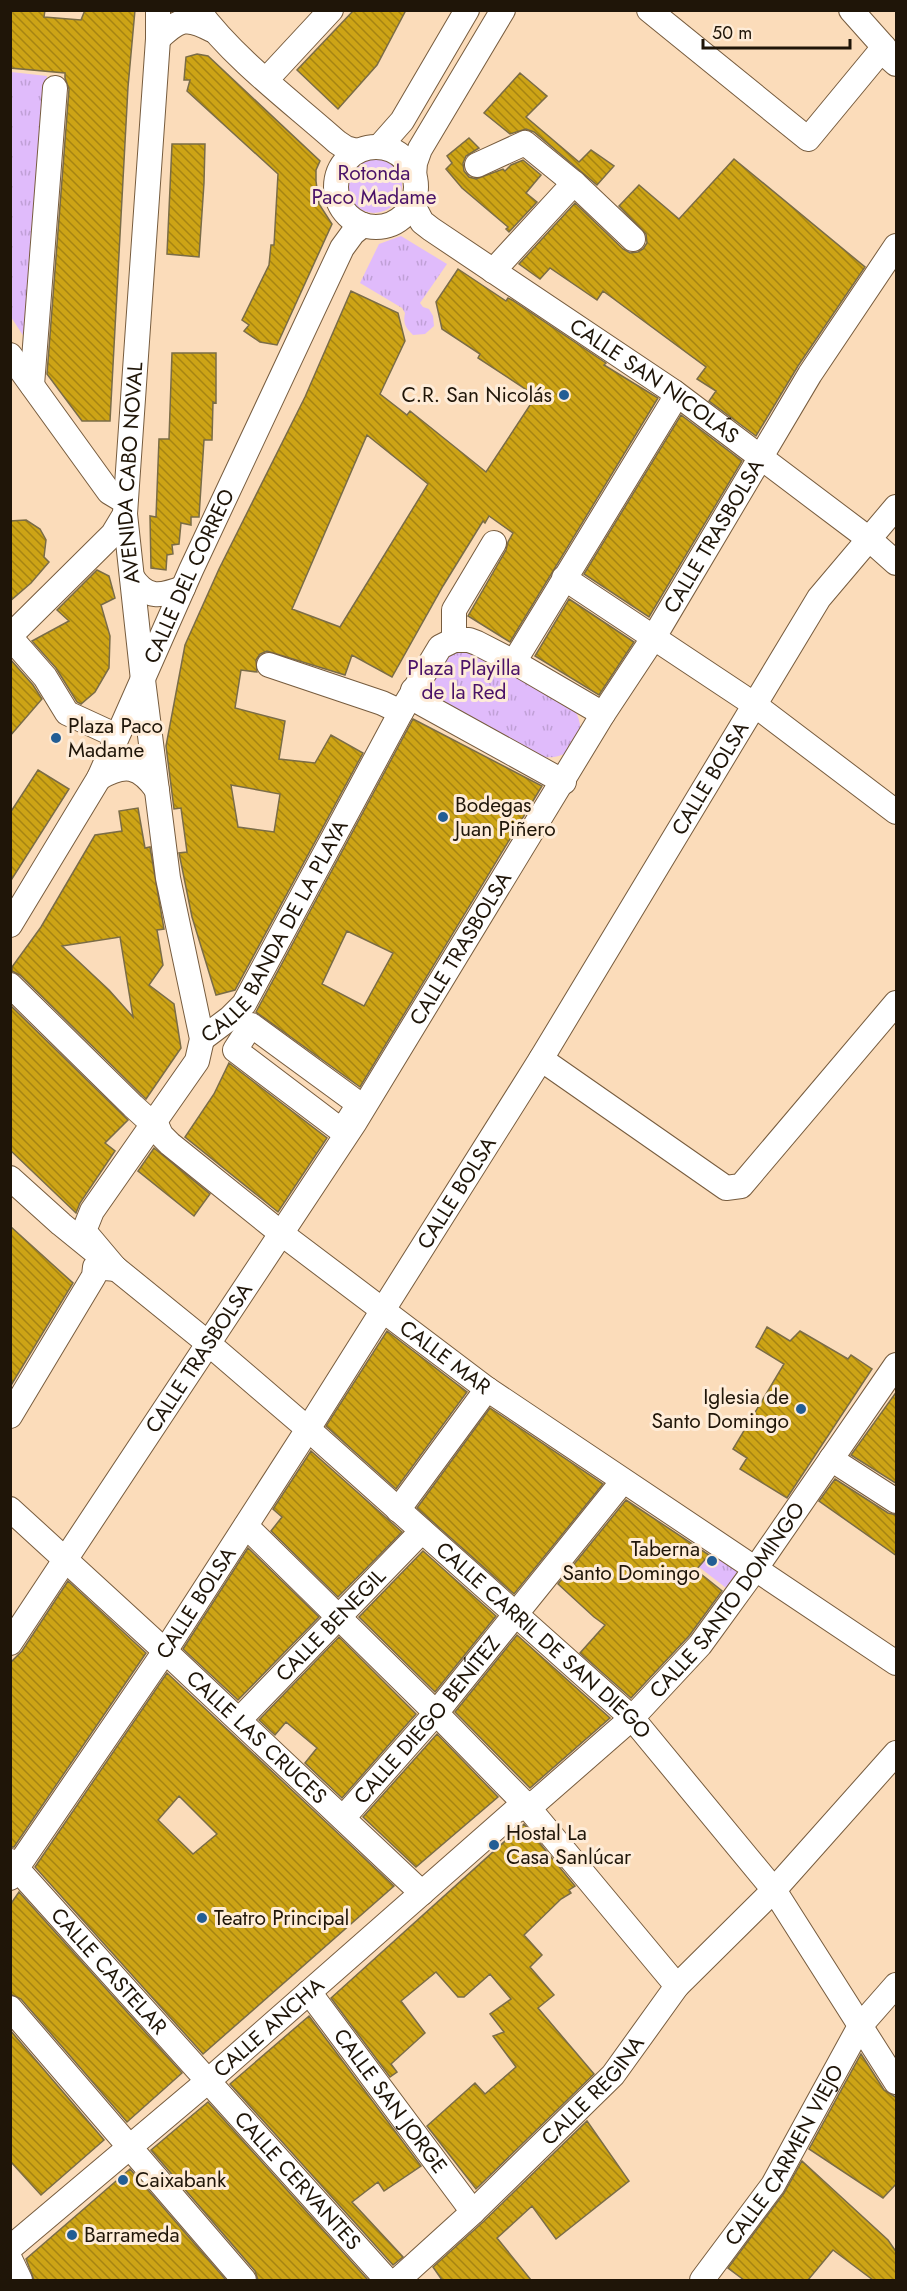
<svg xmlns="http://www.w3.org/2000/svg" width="907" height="2291" font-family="Jost,sans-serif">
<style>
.park{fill:url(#park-tufts)}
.garden{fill:#e0bbfb}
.building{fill:url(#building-back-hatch);stroke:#7a6c47;stroke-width:1.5;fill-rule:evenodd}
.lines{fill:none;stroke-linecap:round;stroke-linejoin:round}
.minor-casing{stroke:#775c3e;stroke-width:26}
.minor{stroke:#fff;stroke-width:24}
.poi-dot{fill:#225d94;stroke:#feecd8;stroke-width:2}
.labels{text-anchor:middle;stroke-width:6;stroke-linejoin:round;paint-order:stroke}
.park-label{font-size:21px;fill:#4a1268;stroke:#feecd8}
.street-label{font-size:21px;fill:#1f1508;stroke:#feecd8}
.poi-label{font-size:21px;fill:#1f1508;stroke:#feecd8;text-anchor:start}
</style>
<defs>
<pattern id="park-tufts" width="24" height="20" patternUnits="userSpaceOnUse" patternTransform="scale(1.5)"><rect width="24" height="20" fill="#e0bbfb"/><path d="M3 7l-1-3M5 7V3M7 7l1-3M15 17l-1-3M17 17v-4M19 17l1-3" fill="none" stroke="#c0a0d6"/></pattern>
<pattern id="building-back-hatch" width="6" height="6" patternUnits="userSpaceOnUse" patternTransform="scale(1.5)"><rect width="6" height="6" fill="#cda416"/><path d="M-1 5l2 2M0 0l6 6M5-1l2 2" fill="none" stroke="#a68412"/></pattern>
</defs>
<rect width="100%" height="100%" fill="#fbdcba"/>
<path class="park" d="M 11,72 L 47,76 L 26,340 L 11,317 Z
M 401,236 L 447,264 L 420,303 L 423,307 L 429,309 L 433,316 L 434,326 L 425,334 L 413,335 C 405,327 403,323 405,313 L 402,308 L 360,283 L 379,244 Z
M 460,646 L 574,709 C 590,734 574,760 544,757 L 437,702 L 428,685 L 430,666 Z
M 716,1547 L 744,1566 L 730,1591 L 699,1567 Z"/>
<path class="garden" d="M346 185a28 28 0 1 1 56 0a28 28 0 1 1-56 0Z"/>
<path class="building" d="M 10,10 L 45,10 L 44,17 L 81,20 L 85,10 L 135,10 L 128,87 L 110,421 L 82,421 L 47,374 L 69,89 L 65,78 L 65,73 L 10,68 Z
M 354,10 L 406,10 L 377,65 L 338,109 L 297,70 Z
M 197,54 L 208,56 L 320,161 L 316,170 L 316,181 L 319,204 L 332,224 L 277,345 L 260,342 L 244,331 L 249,325 L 242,320 L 269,265 L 271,245 L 274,245 L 278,174 L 187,91 L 190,80 L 184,80 L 186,57 Z
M 520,73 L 547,96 L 526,117 L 579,162 L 591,150 L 614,166 L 597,185 L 534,132 L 526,129 L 510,134 L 484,113 Z
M 469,138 L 479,148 L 466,156 L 463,163 L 464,171 L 469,177 L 476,179 L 503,169 L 505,171 L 511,165 L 523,160 L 541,175 L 526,193 L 537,202 L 509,232 L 506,229 L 508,227 L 462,188 L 446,169 L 452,163 L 447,156 Z
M 172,144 L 205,144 L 204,183 L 199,257 L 167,254 Z
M 734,159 L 865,267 L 798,366 L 756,436 L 709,401 L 716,391 L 697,379 L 706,367 L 603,291 L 597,300 L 550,268 L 540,279 L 519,264 L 575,203 L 623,249 L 630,253 L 638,252 L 643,249 L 647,243 L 646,234 L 619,206 L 639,185 L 679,219 Z
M 458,269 L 506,301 L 508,298 L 512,300 L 606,363 L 604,365 L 658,398 L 510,642 L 468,616 L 506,550 L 508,542 L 513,533 L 489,516 L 485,523 L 483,521 L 443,586 L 392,677 L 352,655 L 345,675 L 267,651 L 260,654 L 256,660 L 257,672 L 241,670 L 235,708 L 285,721 L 279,759 L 315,763 L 331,735 L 363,753 L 235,990 L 216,995 L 192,917 L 179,853 L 187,852 L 181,808 L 174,809 L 166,746 L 185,645 L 219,569 L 305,397 L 351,291 L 398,313 L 405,341 L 380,394 L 407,415 L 410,411 L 486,472 L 536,396 L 478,358 L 480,354 L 442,329 L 436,302 ZM 367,435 L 428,484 L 340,627 L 292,609 ZM 231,785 L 280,794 L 274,832 L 238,827 Z
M 172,353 L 216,353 L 216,403 L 213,402 L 212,440 L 204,440 L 199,517 L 191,517 L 191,525 L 181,523 L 179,544 L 172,545 L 173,554 L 167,555 L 166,570 L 151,568 L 150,516 L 156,517 L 159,439 L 169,439 Z
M 681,415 L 742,461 L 649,617 L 584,574 Z
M 26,520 L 40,529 L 46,540 L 44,557 L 49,562 L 31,583 L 10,601 L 10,521 Z
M 97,570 L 109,576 L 115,598 L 101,605 L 110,636 L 109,668 L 95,692 L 81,704 L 77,702 L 56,668 L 32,641 L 69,621 L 57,610 Z
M 569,599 L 634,642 L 599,695 L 535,656 Z
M 10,659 L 33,685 L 42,699 L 10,736 Z
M 413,719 L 542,786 L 360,1087 L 256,1012 ZM 347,931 L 393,953 L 364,1006 L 322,984 Z
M 38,770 L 69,789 L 10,882 L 10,813 Z
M 138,808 L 145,848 L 150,847 L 164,929 L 157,930 L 163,965 L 149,985 L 174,1004 L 181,1048 L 146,1099 L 20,975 L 12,971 L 12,967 L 41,927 L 95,835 L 122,831 L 119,811 ZM 120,937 L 133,1017 L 109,990 L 62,946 Z
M 10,1005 L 128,1120 L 105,1143 L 115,1151 L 80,1203 L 76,1213 L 10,1150 Z
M 229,1063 L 327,1138 L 278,1212 L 185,1137 L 214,1094 Z
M 154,1148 L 210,1194 L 194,1216 L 138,1171 Z
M 10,1226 L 73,1283 L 10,1387 Z
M 767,1327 L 790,1341 L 800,1331 L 848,1359 L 851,1355 L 872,1369 L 787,1498 L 740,1469 L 747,1458 L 733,1449 L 784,1364 L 756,1347 Z
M 387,1331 L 467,1392 L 396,1489 L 326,1426 Z
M 897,1391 L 897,1484 L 851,1455 Z
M 490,1408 L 603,1484 L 514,1594 L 417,1508 Z
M 311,1451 L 402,1532 L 338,1597 L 271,1531 L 282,1517 L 273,1509 Z
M 835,1479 L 888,1513 L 897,1515 L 897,1556 L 819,1501 Z
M 626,1500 L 709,1555 L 696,1570 L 722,1591 L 689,1636 L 631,1698 L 580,1653 L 605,1625 L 594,1617 L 558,1584 Z
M 248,1548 L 319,1617 L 238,1700 L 183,1649 Z
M 423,1551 L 496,1616 L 435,1692 L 359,1617 Z
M 68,1581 L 146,1653 L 14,1847 L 10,1847 L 10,1663 L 22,1651 Z
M 517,1635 L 610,1718 L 530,1788 L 455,1712 Z
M 339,1637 L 416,1714 L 342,1798 L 305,1763 L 317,1748 L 286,1722 L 275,1735 L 259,1720 Z
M 167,1673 L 394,1886 L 203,2054 L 35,1867 ZM 179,1796 L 217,1834 L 193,1854 L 158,1820 Z
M 437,1734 L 498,1797 L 416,1867 L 363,1817 Z
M 524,1824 L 575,1886 L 569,1890 L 571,1893 L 561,1899 L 524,1935 L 542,1955 L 530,1967 L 554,1995 L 538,2008 L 594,2074 L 476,2189 L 427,2126 L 475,2083 L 485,2094 L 516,2067 L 493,2036 L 504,2032 L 490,2014 L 511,1999 L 490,1974 L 464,1997 L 458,1997 L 436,1972 L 401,2001 L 425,2033 L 391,2064 L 397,2072 L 390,2077 L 331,1998 Z
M 19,1892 L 182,2073 L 127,2122 L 21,1999 L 10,1994 L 10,1905 Z
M 309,2016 L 421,2166 L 384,2191 L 378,2182 L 352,2202 L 403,2257 L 393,2265 L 230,2084 Z
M 10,2030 L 104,2140 L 41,2195 L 10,2161 Z
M 861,2054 L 884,2090 L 897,2098 L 897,2183 L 883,2198 L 809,2149 Z
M 208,2102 L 368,2280 L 258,2280 L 255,2271 L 151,2150 Z
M 587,2121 L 629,2181 L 556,2239 L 532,2206 L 497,2238 L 531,2280 L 442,2280 L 433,2267 L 483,2222 Z
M 802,2161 L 888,2240 L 897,2253 L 897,2280 L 873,2280 L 833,2250 L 808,2280 L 744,2280 L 728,2268 L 784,2193 Z
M 130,2169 L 226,2280 L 34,2280 L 26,2259 Z"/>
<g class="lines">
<g class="minor-casing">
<g id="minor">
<path d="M 198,10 C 235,60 291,101 337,142 L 346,148 L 357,151"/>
<path d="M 649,10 L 808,139 L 884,47"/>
<path d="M 851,10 L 884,47 L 887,56 L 896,64"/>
<path d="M 158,39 C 179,19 186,16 212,30"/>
<path d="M 266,80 L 331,10"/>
<path d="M 379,147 L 402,121 L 467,10"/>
<circle cx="376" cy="187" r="40"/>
<path d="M 477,165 L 525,143 L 574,183 L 493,271"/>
<path d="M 414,176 L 415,163 L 420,149 L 503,10"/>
<path d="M 574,183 L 633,239"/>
<path id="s1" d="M 412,203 L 422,222 L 431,229 L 674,392 L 869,539 L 896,563"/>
<path d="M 10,355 L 109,492 L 119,498 L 126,497"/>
<path d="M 32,385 L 55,88"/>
<path d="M 132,577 C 147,600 161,596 183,588"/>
<path d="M 564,578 L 755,705 L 896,812"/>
<path d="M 10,636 L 113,534 L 125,514"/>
<path d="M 10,637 L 45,677 L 67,713 L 117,736"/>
<path d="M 454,640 L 454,610 L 494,543"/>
<path d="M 514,662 L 672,403 L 674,392"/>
<path d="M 269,665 L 382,703 L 401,712"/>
<path d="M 413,690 L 421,703 L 564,782"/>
<path d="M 99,778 C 125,763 139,765 157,790"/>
<path id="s2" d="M 10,925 L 99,778 L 191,570 L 342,248 L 353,233 L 363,225"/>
<path d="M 10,985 L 133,1106 L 144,1116 L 155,1121"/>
<path d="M 251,1025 L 359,1104 L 342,1131 L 235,1050 Z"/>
<path id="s3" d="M 202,1039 L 230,1018 L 244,1004 L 401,712 L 440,647 L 454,640 L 469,640 L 477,643 L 514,662 L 603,714"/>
<path d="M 541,1059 L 726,1188 L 741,1186 L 896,1003"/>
<path id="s4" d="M 155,1121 L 161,1135 L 170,1144 L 282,1234 L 487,1389 L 896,1663"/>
<path id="s5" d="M 10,1178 L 61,1224 L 209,1344 L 308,1429 L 632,1718 L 774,1890 L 896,2082"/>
<path id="s6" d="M 116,1269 L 84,1231 L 92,1211 L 197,1061 L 202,1039 L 168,878 L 143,680 L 125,514 L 158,39 L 158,10"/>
<path d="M 10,1416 L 94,1276 L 95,1267 L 116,1269"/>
<path d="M 831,1459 L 896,1501"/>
<path id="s7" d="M 10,1509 L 165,1651 L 422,1893"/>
<path d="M 398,1510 L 487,1389"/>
<path d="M 246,1526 L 436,1713 L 527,1806 L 677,1986"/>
<path id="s8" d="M 10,1643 L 355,1122 L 603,714 L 654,637 L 810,374 L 896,246"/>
<path id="s9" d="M 239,1720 L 422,1531"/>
<path id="s10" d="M 343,1818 L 436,1713 L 623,1481"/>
<path id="s11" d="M 10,1861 L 387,2280"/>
<path id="s12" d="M 10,1878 L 165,1651 L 308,1429 L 541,1059 L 819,598 L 896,507"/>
<path id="s13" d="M 309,1992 L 473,2212"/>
<path d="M 10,2008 L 244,2280"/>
<path id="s14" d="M 10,2248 L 208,2081 L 515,1811 L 537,1801 L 632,1718 L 700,1645 L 756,1568 L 896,1365"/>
<path d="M 10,2259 L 20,2280"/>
<path id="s15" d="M 398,2280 L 473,2212 L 613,2075 L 677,1986 L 774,1890 L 896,1753"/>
<path id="s16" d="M 702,2280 L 773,2185 L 860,2026 L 896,1985"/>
</g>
</g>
<use href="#minor" class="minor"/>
</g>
<g class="poi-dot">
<circle cx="564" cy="395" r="6"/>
<circle cx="56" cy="738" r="6"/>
<circle cx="443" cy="817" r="6"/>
<circle cx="801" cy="1409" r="6"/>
<circle cx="712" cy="1561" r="6"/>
<circle cx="494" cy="1845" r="6"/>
<circle cx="202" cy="1918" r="6"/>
<circle cx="123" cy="2180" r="6"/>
<circle cx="72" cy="2235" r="6"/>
</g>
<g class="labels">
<g class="park-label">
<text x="374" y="180">Rotonda<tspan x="374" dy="24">Paco Madame</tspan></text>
<text x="464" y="675">Plaza Playilla<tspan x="464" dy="24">de la Red</tspan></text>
</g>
<g class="street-label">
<text dy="7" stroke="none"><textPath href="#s1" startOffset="303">CALLE SAN NICOLÁS</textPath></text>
<text dy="7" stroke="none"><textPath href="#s6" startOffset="849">AVENIDA CABO NOVAL</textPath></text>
<text dy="7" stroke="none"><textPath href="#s8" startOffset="1312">CALLE TRASBOLSA</textPath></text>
<text dy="7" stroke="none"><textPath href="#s2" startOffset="393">CALLE DEL CORREO</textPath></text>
<text dy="7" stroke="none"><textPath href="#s12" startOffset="1304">CALLE BOLSA</textPath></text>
<text dy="7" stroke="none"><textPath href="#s3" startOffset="132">CALLE BANDA DE LA PLAYA</textPath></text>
<text dy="7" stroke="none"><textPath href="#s8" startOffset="828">CALLE TRASBOLSA</textPath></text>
<text dy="7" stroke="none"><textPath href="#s12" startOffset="818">CALLE BOLSA</textPath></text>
<text dy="7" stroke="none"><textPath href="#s4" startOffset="376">CALLE MAR</textPath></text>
<text dy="7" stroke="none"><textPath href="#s8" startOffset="342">CALLE TRASBOLSA</textPath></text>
<text dy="7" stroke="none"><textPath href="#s14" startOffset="970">CALLE SANTO DOMINGO</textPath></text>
<text dy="7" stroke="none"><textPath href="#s12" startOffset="332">CALLE BOLSA</textPath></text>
<text dy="7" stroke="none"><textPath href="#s9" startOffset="132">CALLE BENEGIL</textPath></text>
<text dy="7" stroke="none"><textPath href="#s5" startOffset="706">CALLE CARRIL DE SAN DIEGO</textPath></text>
<text dy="7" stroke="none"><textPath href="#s10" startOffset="129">CALLE DIEGO BENÍTEZ</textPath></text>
<text dy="7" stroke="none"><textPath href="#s7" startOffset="336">CALLE LAS CRUCES</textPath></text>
<text dy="7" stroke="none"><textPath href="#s11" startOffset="148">CALLE CASTELAR</textPath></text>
<text dy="7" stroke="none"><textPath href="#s14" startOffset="340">CALLE ANCHA</textPath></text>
<text dy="7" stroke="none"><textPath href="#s15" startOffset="272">CALLE REGINA</textPath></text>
<text dy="7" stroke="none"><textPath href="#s13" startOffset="136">CALLE SAN JORGE</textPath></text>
<text dy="7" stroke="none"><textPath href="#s16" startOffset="150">CALLE CARMEN VIEJO</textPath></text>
<text dy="7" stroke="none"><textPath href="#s11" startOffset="430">CALLE CERVANTES</textPath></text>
</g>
<g class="poi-label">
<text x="552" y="402" text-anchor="end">C.R. San Nicolás</text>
<text x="68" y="733">Plaza Paco<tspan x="68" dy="24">Madame</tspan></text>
<text x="455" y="812">Bodegas<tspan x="455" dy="24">Juan Piñero</tspan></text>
<text x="789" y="1404" text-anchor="end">Iglesia de<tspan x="789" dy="24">Santo Domingo</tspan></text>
<text x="700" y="1556" text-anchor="end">Taberna<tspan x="700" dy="24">Santo Domingo</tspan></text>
<text x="506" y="1840">Hostal La<tspan x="506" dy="24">Casa Sanlúcar</tspan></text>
<text x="214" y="1925">Teatro Principal</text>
<text x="135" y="2187">Caixabank</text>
<text x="84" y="2242">Barrameda</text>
</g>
</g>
<rect width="907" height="2291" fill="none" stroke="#1f1508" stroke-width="24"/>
<path d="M703 39v9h147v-9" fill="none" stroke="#1f1508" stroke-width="3"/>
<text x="712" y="39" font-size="18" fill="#1f1508" stroke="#feecd8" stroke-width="4.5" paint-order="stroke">50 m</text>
</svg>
